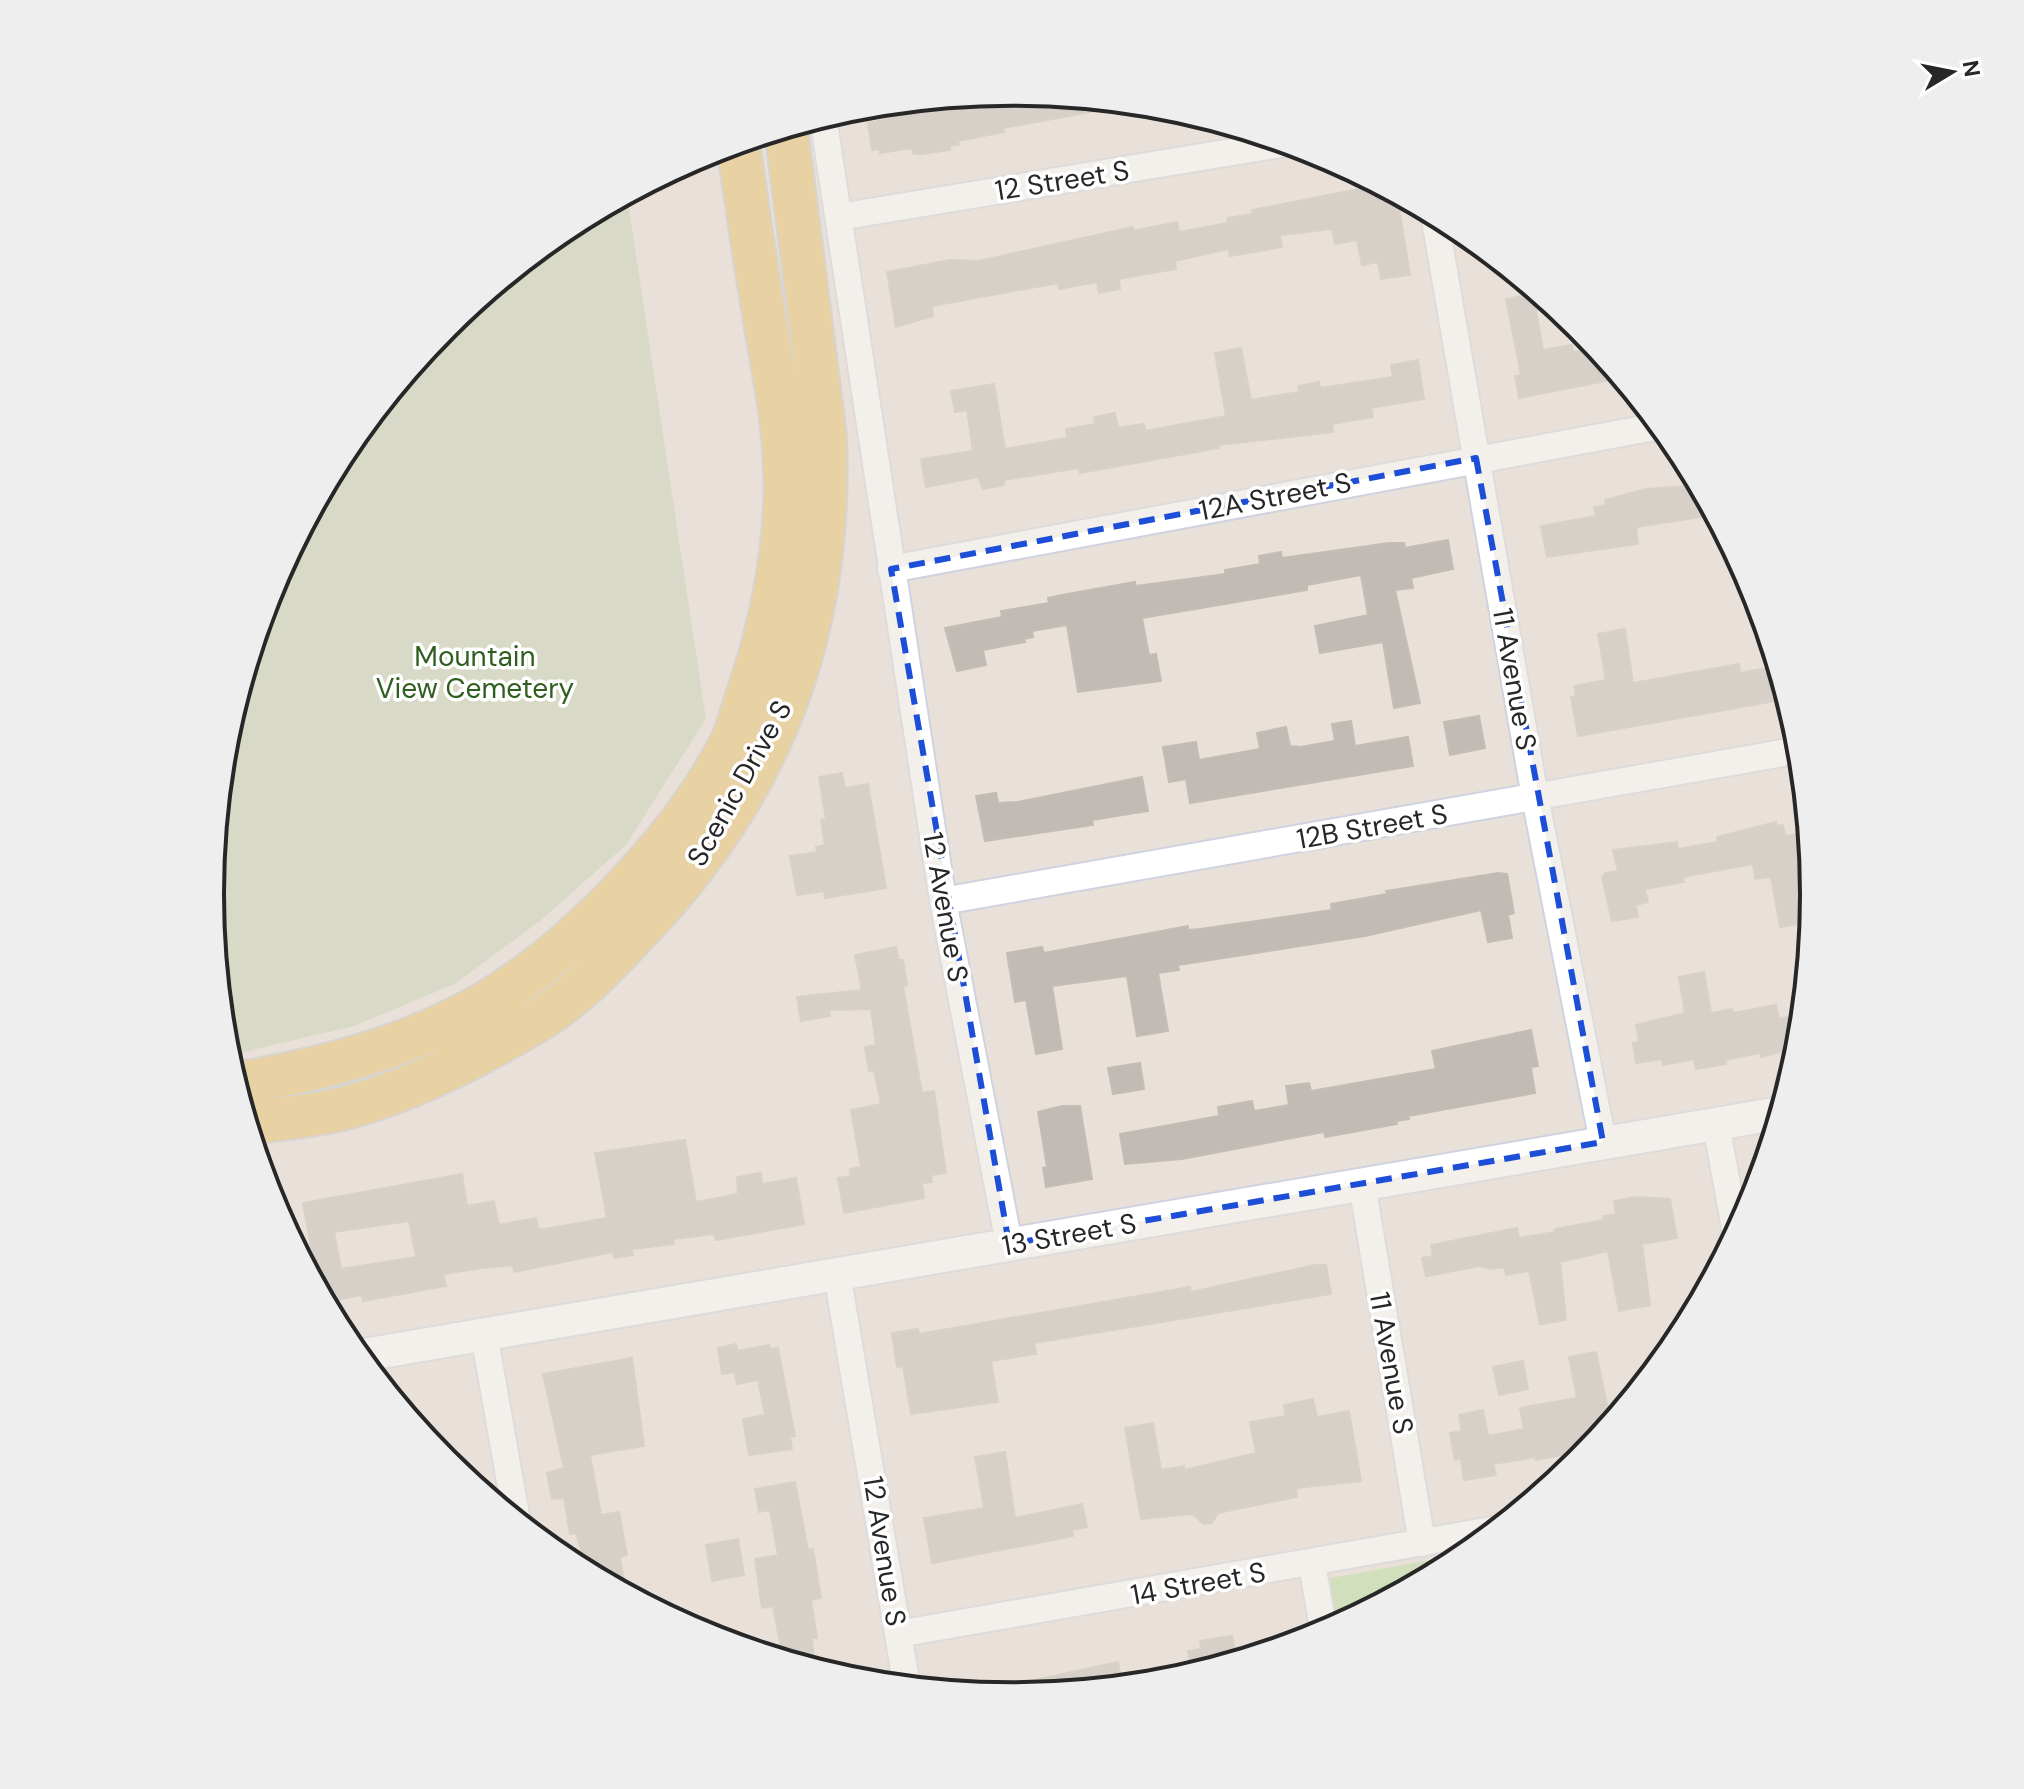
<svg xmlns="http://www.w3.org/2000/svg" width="2024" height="1789" font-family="'DM Sans',sans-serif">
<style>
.green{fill:#b5dc99}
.cemetery{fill:#c4d1b2}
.building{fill:#c1bbb6;stroke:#c4bdb4;stroke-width:2;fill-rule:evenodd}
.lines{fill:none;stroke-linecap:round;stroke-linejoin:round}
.minor-casing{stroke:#cfd3df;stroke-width:30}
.tertiary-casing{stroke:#cfd3df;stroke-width:36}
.primary-casing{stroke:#c3c3c3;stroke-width:46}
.minor{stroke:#fff;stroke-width:26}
.tertiary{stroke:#fff;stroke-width:32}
.primary{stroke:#e6bc62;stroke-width:42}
.marked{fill:none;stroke:#1d4ed8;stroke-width:6;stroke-dasharray:16 10;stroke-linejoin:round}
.labels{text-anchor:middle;stroke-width:7;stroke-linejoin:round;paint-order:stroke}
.street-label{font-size:28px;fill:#272727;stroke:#fff}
.park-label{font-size:28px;fill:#305e1e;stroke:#fff}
.rim{fill:none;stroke:#272727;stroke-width:4}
</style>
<rect width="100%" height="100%" fill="#e9e1d9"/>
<path class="green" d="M 1469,1553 L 1457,1562 L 1334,1628 L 1325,1579 Z"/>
<path class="cemetery" d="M 627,195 L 706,719 L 626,845 L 540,921 L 455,984 L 354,1026 L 227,1056 L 210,894 L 225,737 L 271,587 L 345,448 L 445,327 L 567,227 Z"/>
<path class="building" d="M 1009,92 L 1113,102 L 1113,108 L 1003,128 L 1004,132 L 958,141 L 959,145 L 950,146 L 950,150 L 920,154 L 913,153 L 912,148 L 880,153 L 879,149 L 872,150 L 868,123 L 883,120 L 881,110 L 905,106 L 905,103 L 952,98 L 952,102 Z
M 1362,176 L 1397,195 L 1410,275 L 1381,279 L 1378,262 L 1362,265 L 1357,240 L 1335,244 L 1332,229 L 1280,235 L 1282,247 L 1230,256 L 1228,249 L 1175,261 L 1176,269 L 1119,279 L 1120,289 L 1099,293 L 1097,282 L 1059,289 L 1058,283 L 932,306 L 933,316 L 896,327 L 887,272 L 950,260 L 979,261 L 1133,227 L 1133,231 L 1177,222 L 1179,232 L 1228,223 L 1227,218 L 1253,214 L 1252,210 L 1364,188 Z
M 1533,294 L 1543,350 L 1572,345 L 1573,352 L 1597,348 L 1621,378 L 1519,398 L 1515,376 L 1521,375 L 1506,299 Z
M 1241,348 L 1251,400 L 1299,392 L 1298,386 L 1319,382 L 1320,388 L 1393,377 L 1391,365 L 1418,360 L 1424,399 L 1371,408 L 1373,417 L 1332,424 L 1333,432 L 1219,445 L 1219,448 L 1080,473 L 1079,468 L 1004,480 L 1004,485 L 983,489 L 978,477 L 926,487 L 921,459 L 973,451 L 967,410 L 955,412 L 951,391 L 994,384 L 1005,449 L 1067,438 L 1066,429 L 1095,424 L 1094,417 L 1115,413 L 1118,428 L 1144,424 L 1145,431 L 1226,416 L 1215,353 Z
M 1699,485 L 1714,515 L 1636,527 L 1638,544 L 1547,557 L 1541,526 L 1596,516 L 1594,507 L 1606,505 L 1605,500 L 1646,489 Z
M 1448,540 L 1453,569 L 1411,578 L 1413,588 L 1395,590 L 1420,703 L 1394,708 L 1383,642 L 1320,653 L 1315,626 L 1368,615 L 1361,575 L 1307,585 L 1307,590 L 1142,618 L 1149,655 L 1156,654 L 1161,681 L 1078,692 L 1067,625 L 1032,631 L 1033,637 L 1024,639 L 1025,642 L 983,650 L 986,665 L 957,671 L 945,628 L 1002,617 L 1001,611 L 1049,603 L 1048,598 L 1062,595 L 1135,582 L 1136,586 L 1225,574 L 1225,570 L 1260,564 L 1259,556 L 1281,552 L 1282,558 L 1389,543 L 1404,543 L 1405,548 Z
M 1625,629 L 1633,683 L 1739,664 L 1740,673 L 1777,666 L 1787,699 L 1578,736 L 1571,697 L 1576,696 L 1574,686 L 1606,680 L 1598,634 Z
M 1479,716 L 1485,748 L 1450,755 L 1444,722 Z
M 1351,721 L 1355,746 L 1408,737 L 1413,766 L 1190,803 L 1186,779 L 1169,782 L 1163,747 L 1196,742 L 1199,760 L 1260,749 L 1257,733 L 1286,727 L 1290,746 L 1300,747 L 1335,741 L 1332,724 Z
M 842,773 L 845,788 L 868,784 L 886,888 L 825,898 L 824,891 L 797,895 L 790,856 L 817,852 L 816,847 L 825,845 L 821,820 L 826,819 L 819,777 Z
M 1142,777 L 1148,811 L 1092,820 L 1093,825 L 985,841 L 976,796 L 996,793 L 998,803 L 1018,802 Z
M 1776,822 L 1776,826 L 1783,825 L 1785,836 L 1798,834 L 1812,922 L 1780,927 L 1771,877 L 1755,879 L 1753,864 L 1683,877 L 1684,882 L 1645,889 L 1648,902 L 1636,905 L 1638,917 L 1612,921 L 1602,877 L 1605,873 L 1618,871 L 1613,850 L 1677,842 L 1678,849 L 1718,842 L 1717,837 Z
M 1498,873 L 1507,874 L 1514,913 L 1508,915 L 1512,938 L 1488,942 L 1481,910 L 1365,936 L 1178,965 L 1179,970 L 1158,973 L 1168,1031 L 1137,1036 L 1127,976 L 1052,986 L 1062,1049 L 1036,1054 L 1026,1000 L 1015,1002 L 1007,953 L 1042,947 L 1044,953 L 1188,926 L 1188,930 L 1200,929 L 1332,910 L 1331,904 L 1387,894 L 1386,891 Z
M 896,947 L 899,960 L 903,960 L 907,985 L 903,986 L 922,1093 L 934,1091 L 946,1173 L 931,1175 L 932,1182 L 922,1183 L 924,1198 L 844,1213 L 838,1178 L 851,1176 L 850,1169 L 861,1167 L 851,1110 L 881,1104 L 874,1070 L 869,1071 L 865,1047 L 876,1045 L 871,1009 L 829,1010 L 830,1016 L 801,1021 L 797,997 L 862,990 L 855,955 Z
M 1704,972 L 1711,1013 L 1732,1009 L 1733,1013 L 1776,1005 L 1779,1019 L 1803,1014 L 1799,1047 L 1761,1057 L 1760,1053 L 1725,1060 L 1726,1064 L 1696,1069 L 1694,1059 L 1663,1065 L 1662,1059 L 1636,1063 L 1633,1043 L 1639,1042 L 1636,1025 L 1685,1013 L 1679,977 Z
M 1531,1030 L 1538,1066 L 1531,1067 L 1535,1093 L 1408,1116 L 1409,1119 L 1396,1121 L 1397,1124 L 1325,1137 L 1324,1132 L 1182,1159 L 1125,1164 L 1120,1134 L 1219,1116 L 1218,1107 L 1252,1101 L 1254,1111 L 1289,1105 L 1286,1086 L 1309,1083 L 1311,1091 L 1436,1069 L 1432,1051 Z
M 1140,1063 L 1144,1089 L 1113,1094 L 1108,1068 Z
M 1062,1106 L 1080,1106 L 1092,1179 L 1046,1187 L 1043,1168 L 1047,1167 L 1038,1112 Z
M 685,1140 L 696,1202 L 738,1194 L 737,1177 L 761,1173 L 762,1184 L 796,1178 L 804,1224 L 716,1240 L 714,1234 L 673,1239 L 674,1244 L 632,1249 L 633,1255 L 614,1258 L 613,1252 L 514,1272 L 513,1265 L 482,1268 L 443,1274 L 446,1286 L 363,1301 L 362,1295 L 324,1302 L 307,1270 L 315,1268 L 303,1203 L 462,1174 L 467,1206 L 494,1201 L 499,1225 L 536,1218 L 539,1230 L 607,1218 L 595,1153 ZM 409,1221 L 416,1257 L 341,1269 L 334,1232 Z
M 1636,1197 L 1670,1199 L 1677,1238 L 1642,1244 L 1650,1305 L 1619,1311 L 1608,1251 L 1560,1262 L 1566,1320 L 1540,1324 L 1529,1271 L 1506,1275 L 1504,1267 L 1491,1269 L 1480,1266 L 1426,1276 L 1422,1258 L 1433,1256 L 1431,1245 L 1517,1228 L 1519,1238 L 1555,1232 L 1555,1229 L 1604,1220 L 1603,1216 L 1616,1214 L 1614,1201 Z
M 1315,1265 L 1326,1265 L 1331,1294 L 1034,1343 L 1036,1354 L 991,1361 L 998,1402 L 911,1414 L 903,1366 L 897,1367 L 892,1333 L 918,1329 L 919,1334 L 1190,1287 L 1191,1292 Z
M 736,1344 L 737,1351 L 769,1345 L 770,1349 L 778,1348 L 795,1436 L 790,1436 L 792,1449 L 749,1455 L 743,1419 L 765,1415 L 758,1380 L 737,1384 L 735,1372 L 722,1374 L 718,1348 Z
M 1596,1352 L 1608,1409 L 1625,1406 L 1579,1462 L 1576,1465 L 1574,1453 L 1536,1460 L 1536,1457 L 1493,1464 L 1496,1475 L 1464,1480 L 1461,1458 L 1455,1460 L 1450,1433 L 1462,1431 L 1459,1415 L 1483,1410 L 1488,1436 L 1524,1429 L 1520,1408 L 1577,1398 L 1569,1357 Z
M 632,1358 L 644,1446 L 590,1455 L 601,1515 L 619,1512 L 627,1555 L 620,1557 L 626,1594 L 588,1573 L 576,1533 L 570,1534 L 564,1498 L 552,1499 L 547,1473 L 564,1468 L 543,1374 Z
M 1523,1361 L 1528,1389 L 1499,1395 L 1493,1367 Z
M 1313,1399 L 1317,1417 L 1349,1411 L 1361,1481 L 1296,1488 L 1297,1497 L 1218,1513 L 1212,1523 L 1204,1524 L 1192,1514 L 1141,1519 L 1125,1428 L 1153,1423 L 1161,1470 L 1184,1466 L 1184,1470 L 1256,1453 L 1250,1422 L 1286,1416 L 1284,1405 Z
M 1005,1452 L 1015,1518 L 1082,1504 L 1087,1527 L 1072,1530 L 1073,1536 L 1064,1538 L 932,1563 L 924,1518 L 984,1508 L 975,1457 Z
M 795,1482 L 808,1550 L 813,1549 L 821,1598 L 811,1600 L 817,1638 L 812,1638 L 814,1663 L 800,1665 L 783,1659 L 773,1606 L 762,1608 L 755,1559 L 778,1555 L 770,1510 L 759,1512 L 755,1489 Z
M 738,1539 L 744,1575 L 712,1581 L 706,1545 Z
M 1232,1636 L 1237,1661 L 1192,1674 L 1188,1651 L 1201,1649 L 1200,1641 Z
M 1118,1662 L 1122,1686 L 1032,1695 L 1030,1681 Z"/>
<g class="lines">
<g class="minor-casing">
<path id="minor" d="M 823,117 L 943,901 L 1009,1244
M 1434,214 L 1535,797 L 1603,1142
M 839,217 L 1286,143
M 891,569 L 1660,426
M 943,901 L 1800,750
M 1716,1124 L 1736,1234
M 1362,1184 L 1422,1543
M 837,1274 L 907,1687
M 484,1334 L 517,1521
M 1312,1564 L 1324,1633
M 898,1634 L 1498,1529"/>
</g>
<g class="tertiary-casing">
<path id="tertiary" d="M 358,1356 L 1780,1113"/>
</g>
<g class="primary-casing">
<path id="primary" d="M 235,1084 C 320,1070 406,1048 482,1005 C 575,951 684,837 732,741 C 739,726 742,709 748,694 C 769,632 782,572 785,506 C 788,434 774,378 763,309 C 754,254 746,198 738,143
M 247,1124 C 277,1118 307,1117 337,1110 C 405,1094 475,1058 535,1022 C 573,1000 605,966 635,934 C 772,793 833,633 825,436 L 786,129"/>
</g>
<use href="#minor" class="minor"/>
<use href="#tertiary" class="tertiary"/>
<use href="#primary" class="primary"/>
</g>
<path d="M0 0H2024V1789H0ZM 1476,458 L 1603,1142 L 1009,1244 L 891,569 Z" fill="#e9e1d9" fill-opacity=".55" fill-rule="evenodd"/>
<path class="marked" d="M 1476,458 L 1603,1142 L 1009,1244 L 891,569 Z"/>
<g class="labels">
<g class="street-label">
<text transform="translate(1062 180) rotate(-9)" y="10">12 Street S</text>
<text transform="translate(1275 496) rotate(-11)" y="10">12A Street S</text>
<text transform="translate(1515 679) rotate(80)" y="10">11 Avenue S</text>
<text transform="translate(739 783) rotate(-61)" y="10">Scenic Drive S</text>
<text transform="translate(1372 826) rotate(-10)" y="10">12B Street S</text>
<text transform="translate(946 907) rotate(80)" y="10">12 Avenue S</text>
<text transform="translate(1069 1234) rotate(-10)" y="10">13 Street S</text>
<text transform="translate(1392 1363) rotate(80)" y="10">11 Avenue S</text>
<text transform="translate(885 1551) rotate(81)" y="10">12 Avenue S</text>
<text transform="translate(1198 1583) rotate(-10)" y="10">14 Street S</text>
</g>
<g class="park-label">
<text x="475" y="666">Mountain<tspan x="475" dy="32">View Cemetery</tspan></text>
</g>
</g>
<path d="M0 0H2024V1789H0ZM224 894a788 788 0 1 1 1576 0a788 788 0 1 1-1576 0Z" fill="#eee" fill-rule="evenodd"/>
<path class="rim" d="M224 894a788 788 0 1 1 1576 0a788 788 0 1 1-1576 0Z"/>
<g transform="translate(1952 72) rotate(80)" stroke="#ffffff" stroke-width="6" paint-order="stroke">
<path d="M0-6L14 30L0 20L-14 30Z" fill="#272727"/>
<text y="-12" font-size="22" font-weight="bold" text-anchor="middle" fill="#272727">N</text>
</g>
</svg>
